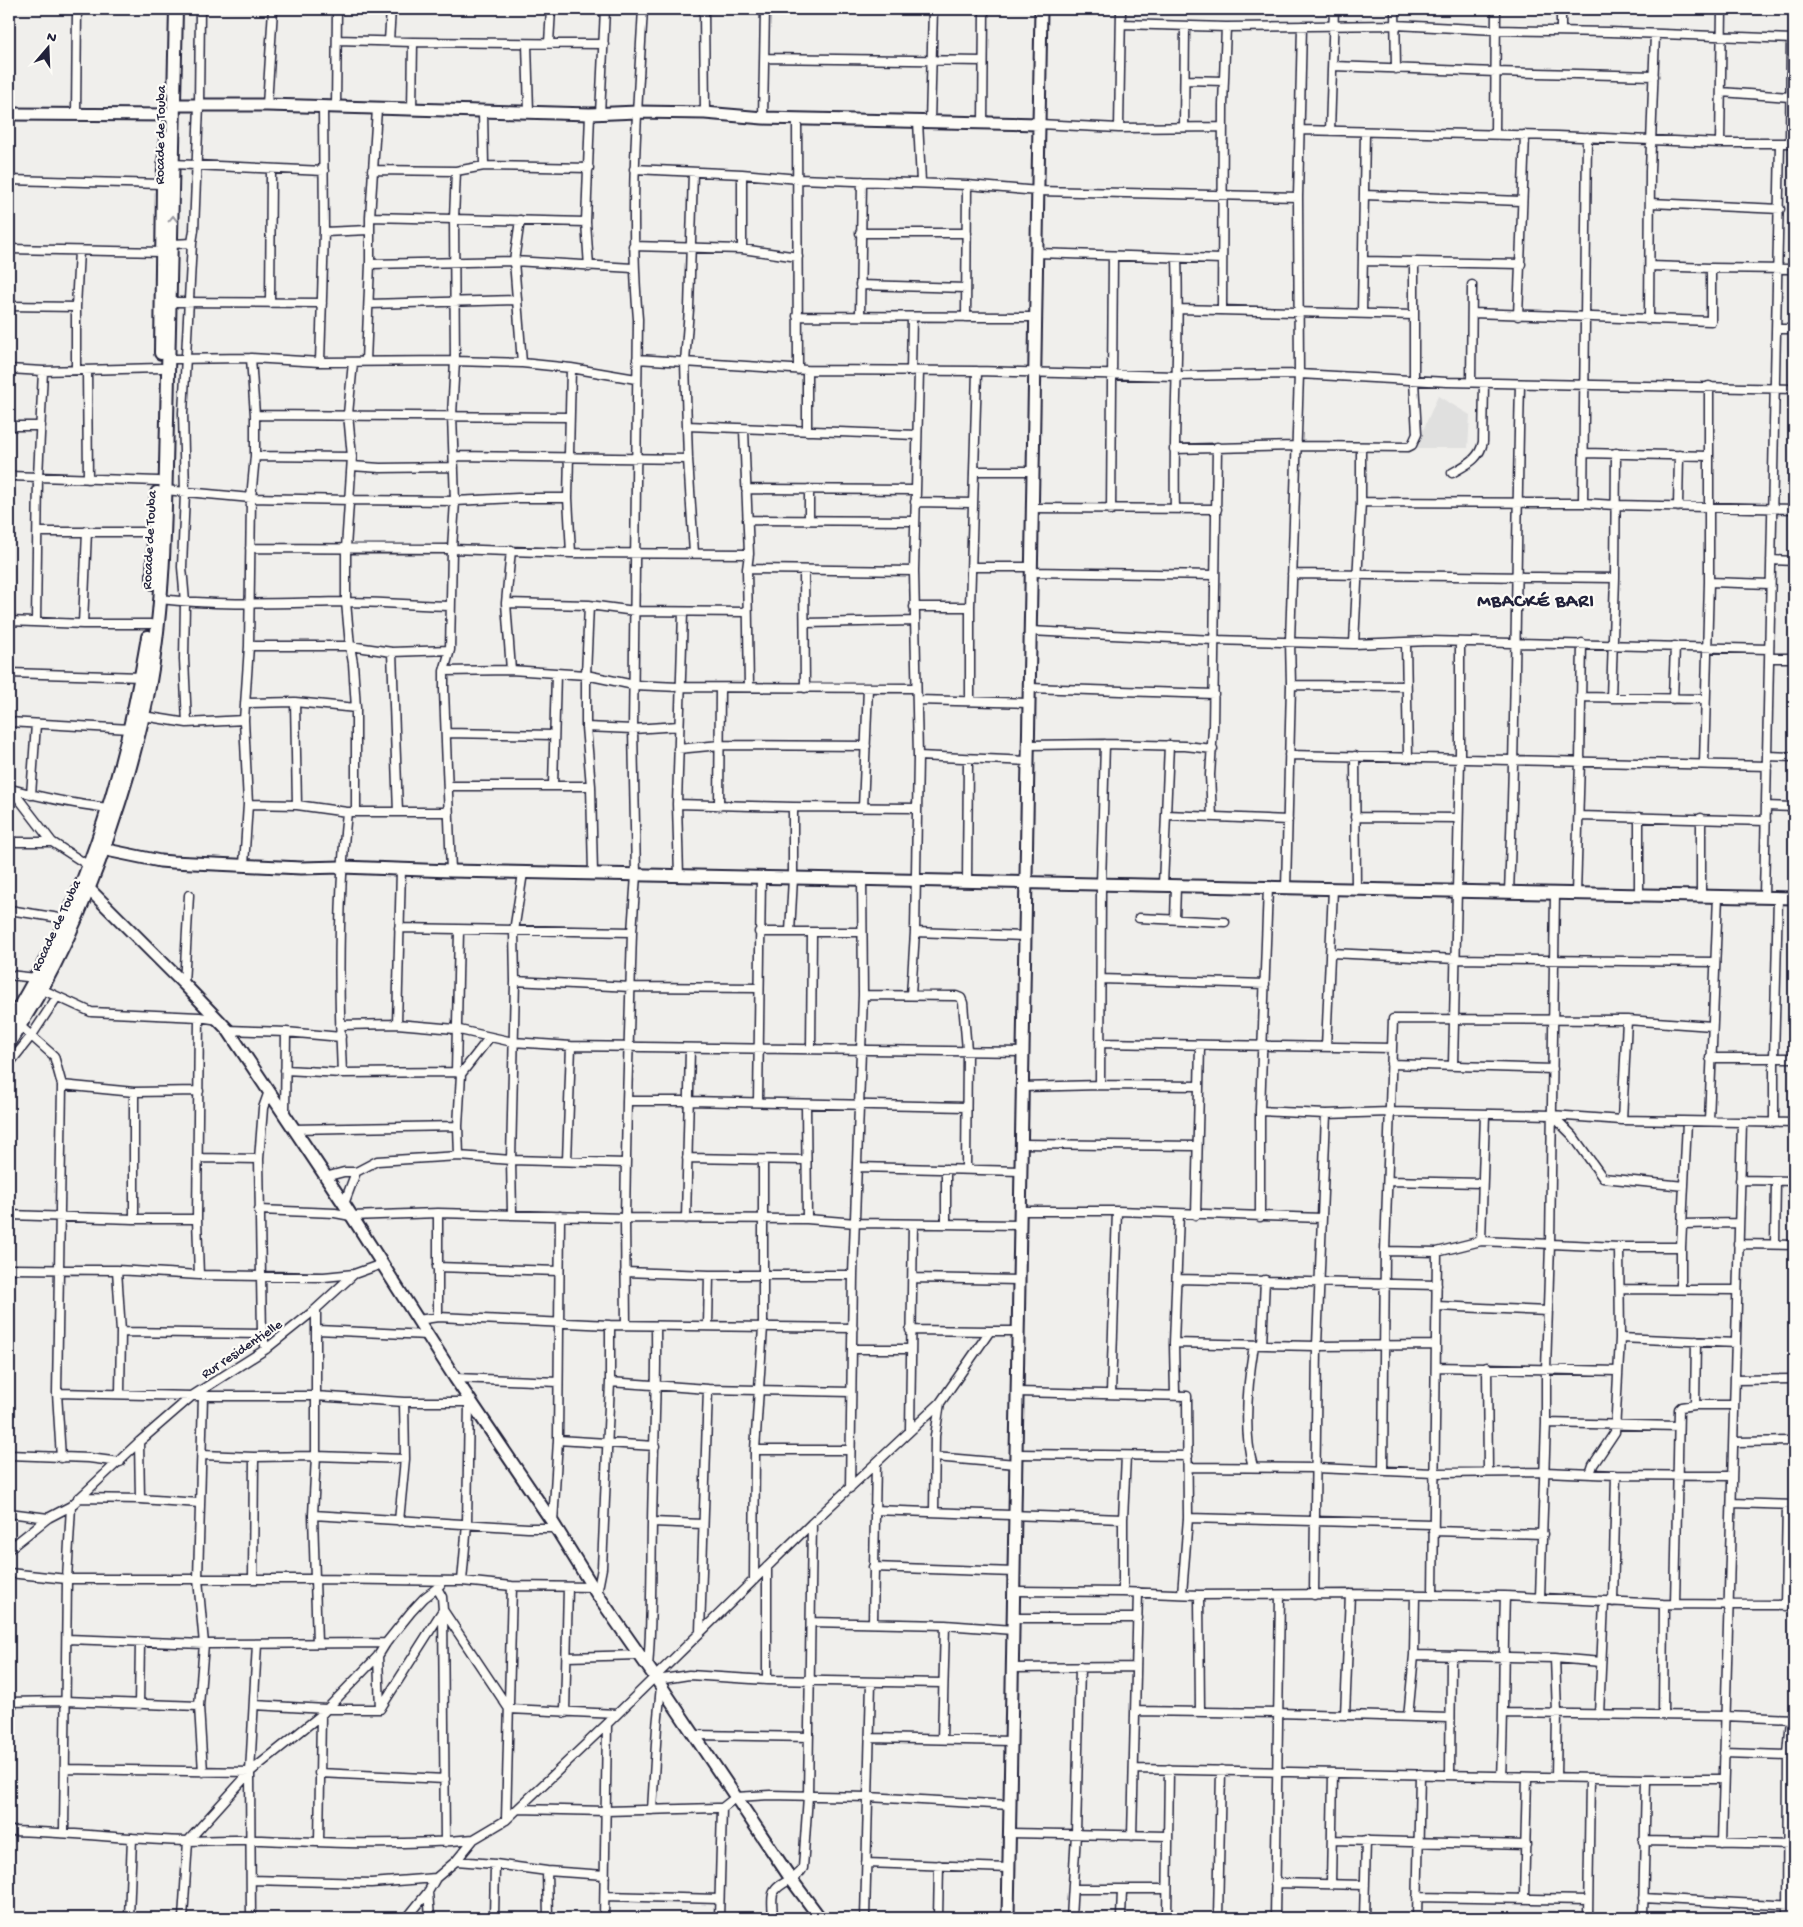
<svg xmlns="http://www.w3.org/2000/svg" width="1803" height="1927" font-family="'Gochi Hand',sans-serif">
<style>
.built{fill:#e0e0df}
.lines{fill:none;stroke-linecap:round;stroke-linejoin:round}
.street-casing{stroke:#22223b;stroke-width:11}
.secondary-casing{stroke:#22223b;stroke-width:15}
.primary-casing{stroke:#22223b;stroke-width:16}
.street{stroke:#fdfcf7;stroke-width:8}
.secondary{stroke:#fdfcf7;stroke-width:11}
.primary{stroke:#fdfcf7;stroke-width:12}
.oneway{stroke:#9a9aa2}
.labels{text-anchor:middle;stroke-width:4.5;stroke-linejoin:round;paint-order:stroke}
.street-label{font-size:14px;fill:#22223b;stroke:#fdfcf7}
.district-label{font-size:19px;font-weight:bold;letter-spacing:1px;fill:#22223b;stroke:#fdfcf7}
</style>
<rect width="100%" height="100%" fill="#f0efec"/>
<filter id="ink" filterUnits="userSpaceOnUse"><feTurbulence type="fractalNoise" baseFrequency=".02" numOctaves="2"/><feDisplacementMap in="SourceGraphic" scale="10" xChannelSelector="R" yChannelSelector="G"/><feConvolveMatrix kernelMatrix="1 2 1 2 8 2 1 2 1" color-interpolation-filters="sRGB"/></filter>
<g filter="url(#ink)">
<path class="built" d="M 1438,396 L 1470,415 L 1468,448 L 1415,448 Z"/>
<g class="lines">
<g class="street-casing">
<path id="street" d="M 704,9 L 705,113
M 1395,9 L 1396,69
M 1121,24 L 1226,27 L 1395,25 L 1496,30 L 1610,32 L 1794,39
M 1561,31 L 1561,9
M 337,40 L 413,42 L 604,44
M 389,41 L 391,9
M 549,43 L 551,9
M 527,44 L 529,112
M 764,58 L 983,61
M 1333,66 L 1496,72 L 1654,76
M 1185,80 L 1224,81
M 1721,92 L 1790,97
M 267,105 L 273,9
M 336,108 L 337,9
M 412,110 L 413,42
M 483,111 L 484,166
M 600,114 L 605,9
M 76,115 L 77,9
M 763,118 L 765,9
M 797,119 L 798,370
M 918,121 L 921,182
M 930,122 L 933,9
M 983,123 L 984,9
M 1039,124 L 1119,128 L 1223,127
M 1184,127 L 1185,27
M 1119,128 L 1121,9
M 1300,130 L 1557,136 L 1720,143 L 1794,143
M 1330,131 L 1334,9
M 1495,134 L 1496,9
M 1720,143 L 1722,9
M 1790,143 L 1791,39
M 173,164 L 324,171
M 634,169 L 742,174 L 799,179 L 967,185 L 1038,191 L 1298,197
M 372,170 L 456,171 L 484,166 L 589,168
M 693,172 L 689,309 L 685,362 L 688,459 L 694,553
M 9,180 L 163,184
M 1364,195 L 1521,201
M 1651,203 L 1780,209
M 370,217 L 586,222
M 520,220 L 514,261 L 522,363
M 324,232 L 369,230
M 860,233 L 967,233
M 172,244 L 192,243 L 194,230 L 199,105 L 200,9
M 633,246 L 742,249 L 798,257
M 9,249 L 162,252
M 742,249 L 742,174
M 1037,253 L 1221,259
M 1364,261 L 1521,264
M 370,264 L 514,261 L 633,268
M 1650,266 L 1711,268 L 1794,269
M 589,267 L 586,222 L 590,114
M 860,285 L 966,288
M 171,302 L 322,303
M 270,303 L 271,170
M 369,304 L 517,300
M 9,306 L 76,307
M 1179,309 L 1414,315
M 1222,310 L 1223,105 L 1226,27
M 1362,313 L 1365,132
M 1472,313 L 1711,321 L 1711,268
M 860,315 L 862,181
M 797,316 L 1036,317
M 1518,316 L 1525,135
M 966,317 L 967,185
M 1649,318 L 1650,171 L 1655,34
M 1776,329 L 1794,329
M 169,359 L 251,358 L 320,362 L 455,361 L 522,363 L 571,368 L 636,379
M 637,359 L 807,370 L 977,371 L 1176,376 L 1299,374 L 1447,382 L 1794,389
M 366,361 L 370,264 L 370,217 L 377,109
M 320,362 L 324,232 L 323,108
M 353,362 L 348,414 L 352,457 L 346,548 L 346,602 L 350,646 L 353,663 L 356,708 L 356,812
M 9,369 L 43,371 L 161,368
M 76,370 L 76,307 L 79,251
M 87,370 L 88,479
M 911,371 L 912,317
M 1471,382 L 1472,285
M 255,415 L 569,417
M 9,426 L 41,426
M 687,426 L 916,435
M 744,430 L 749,554 L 747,569 L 749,687
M 807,431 L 807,370
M 1174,449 L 1296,446 L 1408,447 L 1412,445 L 1417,434 L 1414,381 L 1414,262
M 1585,453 L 1709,456
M 255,456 L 352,457
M 454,456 L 688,459
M 352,466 L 380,468 L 454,467
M 974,471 L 1033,471
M 1452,473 C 1467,464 1479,460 1483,442 L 1484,383
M 9,476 L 158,481
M 746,489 L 915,490
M 165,490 L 251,498 L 351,500 L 455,501 L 518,498 L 568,498
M 915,502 L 973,503
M 1361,502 L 1583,503 L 1615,505 L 1794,509
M 1583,503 L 1587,137
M 1678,507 L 1679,455
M 1032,508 L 1217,509
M 1175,509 C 1173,425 1180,342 1177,258
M 1111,510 L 1113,256
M 747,520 L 915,521
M 809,520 L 809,489
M 39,532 L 154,532
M 250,548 L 452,549 L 571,553 L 749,554
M 571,553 L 568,498 L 571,368
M 1771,560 L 1794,561
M 972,567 L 1031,567
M 747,569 L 914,571
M 804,571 L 805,688
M 1031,572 L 1215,575
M 1292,574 L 1615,578
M 1709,582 L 1770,584
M 160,599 C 221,606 282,603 343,602 C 379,602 415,605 450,606
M 506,603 L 589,605 L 635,611 L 747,612
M 589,605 L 586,675 L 586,727 L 591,786 L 593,874
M 914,607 L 970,607
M 9,621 L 83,624 L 150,624
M 36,622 L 38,477 L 43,371
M 805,623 L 914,621
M 83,624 L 87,531
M 1030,631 L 1214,640 L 1354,644 L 1361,502 L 1361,447
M 1406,642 L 1408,758
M 1354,644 L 1430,641 L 1769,649
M 249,646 L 350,646 L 392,652 L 450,650
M 392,652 L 398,812
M 1770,658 L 1794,658
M 511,670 L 506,603 L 511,550
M 444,671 L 511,670 L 586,675 L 634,685 L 679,687 L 916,688
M 9,673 L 142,677
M 1291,685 L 1406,686
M 1029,688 L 1214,694
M 1580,697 L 1704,699
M 1611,698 L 1615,578 L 1616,453
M 1673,699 L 1675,646
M 917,700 L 1029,703
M 970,700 L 970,607 L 977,371
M 295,702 L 297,805
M 245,703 L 295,702 L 356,708
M 143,716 L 187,723 L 244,720
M 9,722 L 130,729
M 187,723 L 184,659 L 185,602 L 182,567 L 185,493 L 183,413 L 192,243
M 586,727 L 633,729 L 679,726
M 446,733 L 553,735
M 1028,745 L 1105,744 L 1185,746 L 1213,749
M 678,749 L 720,745 L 866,746
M 1289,755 L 1768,766
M 918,756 L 1028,761
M 1355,756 L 1356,889
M 1768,756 L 1794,757
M 1704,764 L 1709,582 L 1709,386
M 9,786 L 52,842 L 89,866
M 448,786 L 591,786
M 553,786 L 556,673
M 11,789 C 43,798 74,804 108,808
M 31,795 L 36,724
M 248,804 L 297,805 L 347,812 L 448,812
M 677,804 L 793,807 L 916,808
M 719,806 L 720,688
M 1766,806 L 1794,807
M 863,808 L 868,688
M 1166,815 L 1288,820
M 1212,816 L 1210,775 L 1213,728 L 1217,447
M 1579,816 L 1766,821
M 1355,817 L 1458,818
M 1701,818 L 1701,896
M 9,842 L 52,842
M 244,865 L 248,804 L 244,720 L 249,646 L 251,498 L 255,456 L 255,415 L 251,358
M 451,871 L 444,690 L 444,671 L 450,650 L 452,549 L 455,501 L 452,415 L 455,361 L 454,218 L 456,171
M 679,876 L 677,804 L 683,612
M 967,881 L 968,759
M 1163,885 L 1169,745
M 1286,888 L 1291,685 L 1290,641 L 1299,374 L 1298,197 L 1302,26
M 1509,892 C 1516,723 1516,553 1520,384
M 1576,894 L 1580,761 L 1582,643
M 1639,895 L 1639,817
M 1764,897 L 1780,143
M 9,910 L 66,919
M 1139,918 L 1225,922
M 1175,919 L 1176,886
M 399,928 L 632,932
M 759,932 L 861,932
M 790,932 L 793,878 L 793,807
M 915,932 L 1025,936
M 1331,953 L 1456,959 L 1714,962
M 9,975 L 36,978
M 1101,979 L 1265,984
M 515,981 L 631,987 L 759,988
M 184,984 L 189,895
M 41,989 L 91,1012 L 199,1017 L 219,1020
M 863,995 L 956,996 L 961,998 L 963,1003 L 967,1050 L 966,1169
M 911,995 L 915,932 L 918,756 L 914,571 L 919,371
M 397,1024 L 401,869
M 19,1025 L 54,1056 L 62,1085 L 57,1393 L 61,1458
M 340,1025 L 397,1024 L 455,1029 L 513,1042 L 571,1046 L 1023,1052
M 228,1030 L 286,1032 L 341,1037
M 1100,1043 L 1392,1048
M 1326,1047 L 1333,889
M 811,1049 L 812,932
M 1710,1058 L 1794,1058
M 9,1064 L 32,1035 L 57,997
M 1391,1064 L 1553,1069
M 1453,1065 L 1460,759 L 1460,642
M 285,1070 L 342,1073 L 456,1072 L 461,1074 L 489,1038
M 456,1072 L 459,930
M 342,1073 C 338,986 338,898 347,812
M 62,1085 L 134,1092 L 199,1091
M 1100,1085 L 1101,884 L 1105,744
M 1022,1087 L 1100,1085 L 1199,1086
M 627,1101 L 690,1101 L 966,1107
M 758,1102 L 761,877
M 806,1104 L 807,1219
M 1260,1111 L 1326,1114 L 1390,1112 L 1552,1115 L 1622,1120 L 1794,1123
M 285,1115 L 286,1032
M 1552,1115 L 1573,1136 L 1603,1178 L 1684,1186
M 1622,1120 L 1627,1020
M 1709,1121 L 1718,896
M 1774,1123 L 1774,1058 L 1778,897
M 293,1129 L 458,1126
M 1021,1144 L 1197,1146
M 459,1156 L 458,1126 L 461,1074
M 198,1158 L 259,1159
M 687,1158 L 806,1160
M 567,1161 L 571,1046
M 858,1167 L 1021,1171
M 325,1177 L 344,1172 L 356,1172 L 377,1161 L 459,1156 L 511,1160 L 626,1163
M 1740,1180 L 1794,1181
M 1388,1181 L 1482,1183
M 344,1204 L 356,1172
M 259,1210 L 335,1213 L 351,1216 L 438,1213 L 625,1218 L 807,1219 L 856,1223 L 1020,1225
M 1020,1211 L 1117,1211 L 1322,1218
M 512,1214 L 511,1160 L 515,981 L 514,931 L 523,873
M 9,1215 L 134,1219 L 197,1219
M 1196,1215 L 1200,1046
M 1260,1217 L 1260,1111 L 1268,887
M 134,1219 L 134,1092
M 686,1219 L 690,1049
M 946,1224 L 946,1169
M 1682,1224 L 1738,1223
M 1481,1241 L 1485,1114
M 1738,1244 L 1794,1245
M 1775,1244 L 1776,1181
M 1385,1251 L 1437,1252 L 1481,1241 L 1619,1247 L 1681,1247
M 437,1267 L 559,1271
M 9,1269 L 117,1270 L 199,1275 L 324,1277 L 354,1274
M 117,1270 L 121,1332 L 120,1393
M 625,1272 L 709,1275 L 853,1275
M 199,1275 L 197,1219 L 199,1017
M 912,1278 L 1019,1280
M 1177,1279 L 1437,1285
M 1620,1289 L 1737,1290
M 1681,1289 L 1681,1247 L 1687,1122
M 1437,1306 L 1548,1311
M 316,1309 L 316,1456 L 313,1515 L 317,1643
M 438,1317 L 438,1213
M 418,1320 L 438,1317 L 610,1325 L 853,1328
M 626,1325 L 625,1218 L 627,1101 L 632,932 L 636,875 L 633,729 L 638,319 C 629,216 637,112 643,9
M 708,1326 L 709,1275
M 317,1330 L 428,1335
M 910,1330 L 990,1331
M 121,1332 L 262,1334
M 1620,1338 L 1736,1343
M 1174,1343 L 1317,1346 L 1436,1345
M 1262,1345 L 1265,1280
M 266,1349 L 262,1334 L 259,1159 L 263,1108 L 269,1091
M 853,1349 L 911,1349
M 1436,1367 L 1618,1371
M 1487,1367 L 1488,1472
M 455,1378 L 558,1382
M 1735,1380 L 1794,1379
M 610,1382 L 708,1389 L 851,1392
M 1017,1392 L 1187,1396 L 1188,1518 L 1182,1594
M 57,1393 L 192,1396 L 315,1396 L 404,1402 L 472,1402
M 1111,1393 L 1117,1211
M 1175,1395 L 1174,1343 L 1179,1214
M 1695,1405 L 1696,1341
M 1546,1423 L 1678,1426
M 910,1430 L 913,1224
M 558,1440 L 655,1446
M 139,1442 L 140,1499
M 1734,1442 L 1794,1441
M 755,1450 L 850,1450
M 1016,1454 L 1188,1456
M 9,1455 L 89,1458 L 120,1462
M 202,1455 L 254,1457 L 316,1456 L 405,1459
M 935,1457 L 1016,1464
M 1189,1467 L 1316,1468 L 1434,1473 L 1545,1472 L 1616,1475 L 1732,1476
M 1253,1467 C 1243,1432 1248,1381 1254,1345
M 1383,1471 L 1385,1251 L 1393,1019 L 1627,1020 L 1712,1026
M 1590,1474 L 1593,1465 L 1615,1432 L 1620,1338 L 1619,1247
M 850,1488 L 853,1275 L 863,995 L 862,879
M 78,1498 L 140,1499 L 200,1503
M 1732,1503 L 1794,1505
M 874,1510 L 1123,1519
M 934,1511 L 935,1436 L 940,1403
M 9,1513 L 48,1518
M 313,1515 L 528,1528 L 557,1528
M 1188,1518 L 1432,1524
M 399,1521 L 405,1459 L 404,1402
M 652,1522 L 703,1524
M 553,1523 L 558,1440 L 560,1216
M 1433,1531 L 1543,1534
M 9,1549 L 48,1518 L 71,1506 L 139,1442 L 192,1396 L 266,1349 L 316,1309 L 354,1274 L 382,1264
M 873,1567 L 1014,1572
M 9,1573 L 67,1579 L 315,1579 L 462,1581 L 512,1586 L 594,1587
M 253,1579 L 254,1457
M 754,1580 L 755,1450 L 763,1327 L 763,1160
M 462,1581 L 467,1524 L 469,1403
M 440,1585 L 437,1588 L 442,1597 L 443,1610 L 445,1842
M 1014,1591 L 1123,1592 L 1199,1595 L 1350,1594 L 1505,1596 L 1664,1604 L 1794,1605
M 1123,1592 L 1123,1519 L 1126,1456
M 597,1594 L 602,1568 L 610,1382 L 610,1325
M 1199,1595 L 1200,1712
M 1314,1595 L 1317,1346 L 1326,1114
M 1433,1595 L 1437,1252
M 1540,1597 L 1546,1423 L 1546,1370 L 1550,1244 L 1555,893
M 1613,1602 L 1616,1475
M 1675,1604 L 1679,1409 L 1681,1407 L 1695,1405 L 1734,1405
M 1785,1606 L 1787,1505
M 1013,1618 L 1138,1618
M 811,1622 L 945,1625 L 1013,1630
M 873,1622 L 876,1463
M 700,1632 L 708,1389
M 67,1639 L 204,1644 L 386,1643
M 1414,1655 L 1555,1658 L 1601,1662
M 378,1656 L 380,1709
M 567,1657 L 640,1655
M 1555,1658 L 1557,1713 L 1556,1777
M 648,1667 C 652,1619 651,1571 652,1523 C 653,1457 657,1392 656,1326
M 1012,1668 L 1136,1667
M 657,1680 L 689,1675 L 767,1680 L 943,1683
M 767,1680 L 767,1567
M 9,1702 L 65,1701 L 199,1706
M 139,1705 L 140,1642
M 254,1705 L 326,1709 L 380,1709 L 443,1610 L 509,1709 L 617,1714
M 1135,1711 L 1278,1713 L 1449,1718
M 565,1713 L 568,1587
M 1504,1713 L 1725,1716 L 1794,1719
M 1345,1715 L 1350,1594
M 1599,1715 L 1604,1602
M 1663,1715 L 1664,1604
M 1408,1717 L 1414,1655 L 1415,1595
M 694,1735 L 809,1737
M 870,1738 L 1011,1741
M 942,1739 L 945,1625
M 1724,1753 L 1788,1755
M 65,1769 L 250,1772
M 1134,1769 L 1646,1779 L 1723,1779
M 203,1772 L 199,1706 L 204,1644 L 198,1579 L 203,1396
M 319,1773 L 445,1779
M 1450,1775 L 1451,1656
M 1501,1776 C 1504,1716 1503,1656 1505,1596
M 518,1809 L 606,1811 L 717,1808 L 722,1808 L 736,1797 L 770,1795 L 868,1797 L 1010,1805
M 652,1810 L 657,1727 L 661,1686
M 506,1820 L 607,1724 L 812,1523 L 940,1403 L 990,1331 L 1018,1331
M 9,1831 C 68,1832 127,1839 187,1841 C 212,1841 237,1839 262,1840 C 332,1843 404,1846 474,1839
M 64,1832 L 67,1579 L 71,1506
M 1009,1833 L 1168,1836
M 1132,1836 L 1138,1592
M 1333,1840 L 1526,1845
M 1643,1841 L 1794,1844
M 319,1842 L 321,1715
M 1722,1843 L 1742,1123
M 456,1861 L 495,1864 L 494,1918
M 866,1863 L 1009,1868
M 495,1864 L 547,1871 L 605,1875
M 547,1871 L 548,1918
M 251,1880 L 371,1883 L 436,1878
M 1275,1883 L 1365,1885
M 1331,1884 L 1333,1773
M 1073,1889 L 1167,1889
M 428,1892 L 430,1918
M 605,1896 L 719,1899
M 1417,1897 L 1588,1900
M 1524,1898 L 1527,1777
M 1643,1898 L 1794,1906
M 129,1918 L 132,1838
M 183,1918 L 188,1841 L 250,1772 L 321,1715 L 378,1656 L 386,1643 L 411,1612 L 424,1598 L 437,1588
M 251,1918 L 250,1772 L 257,1644
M 407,1918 L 428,1892 L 436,1878 L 456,1861 L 474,1839 L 506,1820 L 512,1586
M 604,1918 L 607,1724
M 719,1918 L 722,1808
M 773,1918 C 773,1911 771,1901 773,1894 C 778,1881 797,1881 803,1868 L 808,1796 L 812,1523
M 865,1918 L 871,1682
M 938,1918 L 939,1865
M 1071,1918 L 1076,1834 L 1080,1667
M 1121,1918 L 1122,1890
M 1167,1918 L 1169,1769
M 1218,1918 L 1221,1770
M 1275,1918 L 1280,1595
M 1364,1918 L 1366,1840
M 1417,1918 L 1420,1774
M 1588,1918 L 1590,1778
M 1643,1918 L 1646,1779
M 1787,1918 L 1788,1755 L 1791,1719"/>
</g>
<g class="secondary-casing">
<path id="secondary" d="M 174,105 L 267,105 L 590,114 L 637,112 L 705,113 L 763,118 L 1039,124
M 9,114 L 174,115
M 97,848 L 160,861 L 172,862 L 301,868 L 342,867 L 451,871 L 1794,898
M 89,889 L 184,984 L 228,1030 L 344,1204 L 455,1378 L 553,1523 L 597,1594 L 655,1677 L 791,1879 L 820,1918
M 1008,1918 L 1041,9"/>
</g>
<g class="primary-casing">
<path id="primary" d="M 161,353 L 163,184 L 166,138
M 153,583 L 154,532 L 157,493
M 9,1025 C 29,990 50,955 67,918 C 107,830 132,733 148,637
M 9,1043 C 20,1024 32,1006 42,988 C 80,919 107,845 129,770 C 137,741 145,711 150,681 C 165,595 165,507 167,420 C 171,283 172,146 176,9"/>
</g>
<use href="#street" class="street"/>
<use href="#secondary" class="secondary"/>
<use href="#primary" class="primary"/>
</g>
<defs><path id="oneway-chevron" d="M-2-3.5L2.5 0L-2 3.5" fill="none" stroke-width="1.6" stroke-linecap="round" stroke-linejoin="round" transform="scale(1.25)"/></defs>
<use class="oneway" href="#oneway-chevron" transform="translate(173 219) rotate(-89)"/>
</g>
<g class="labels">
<g class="street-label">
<text transform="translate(159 135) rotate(-89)" y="5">Rocade de Touba</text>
<text transform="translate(148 540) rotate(-87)" y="5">Rocade de Touba</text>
<text transform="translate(55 925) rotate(-65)" y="5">Rocade de Touba</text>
<text transform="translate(241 1348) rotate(-34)" y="5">Rur residentielle</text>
</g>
<g class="district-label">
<text x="1536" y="606">MBACKÉ BARI</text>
</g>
</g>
<rect width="1803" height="1927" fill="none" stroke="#fdfcf7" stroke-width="30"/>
<rect x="15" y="15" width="1773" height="1897" fill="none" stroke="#22223b" stroke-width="2" filter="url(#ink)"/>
<g transform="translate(48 48) rotate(19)" stroke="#fdfcf7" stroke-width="4" paint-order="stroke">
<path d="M0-4L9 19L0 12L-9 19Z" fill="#22223b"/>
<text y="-8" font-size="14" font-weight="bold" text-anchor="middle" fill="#22223b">N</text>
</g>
</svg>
